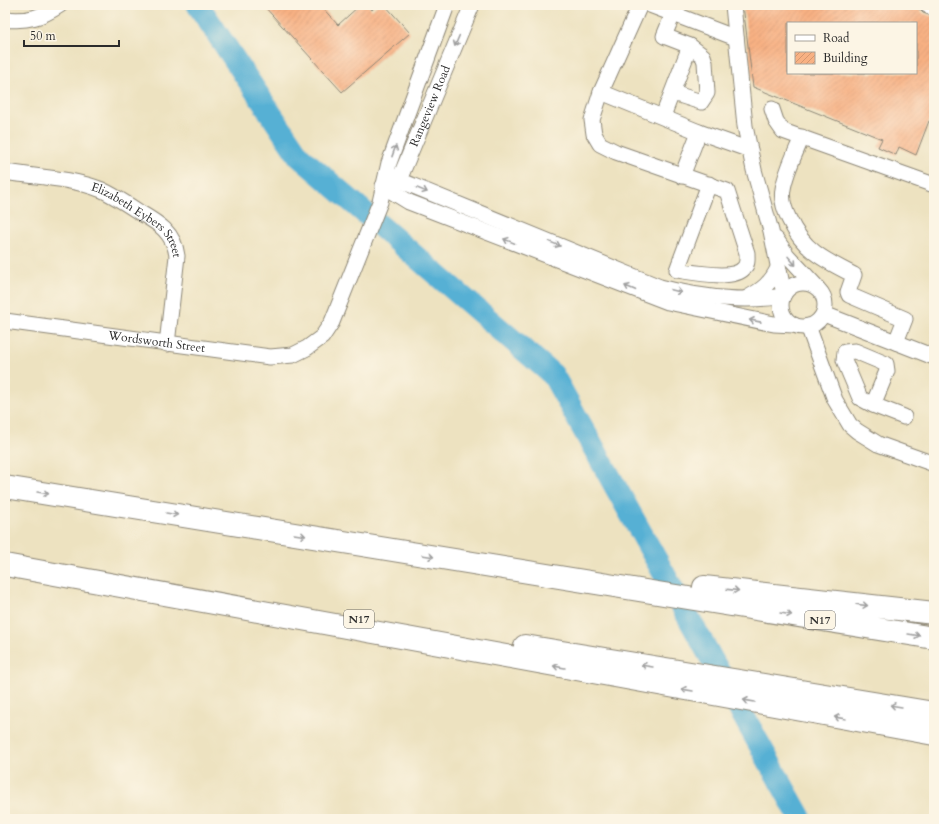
<svg xmlns="http://www.w3.org/2000/svg" width="939" height="824" font-family="Cardo,serif">
<style>
.lines{fill:none;stroke-linecap:round;stroke-linejoin:round}
.river{stroke:#56b0d4;stroke-width:23}
.building{fill:url(#building-hatch);fill-rule:evenodd}
.minor-casing{stroke:#8c8676;stroke-width:17}
.highway-casing{stroke:#8c8676;stroke-width:24}
.minor{stroke:#fff;stroke-width:15}
.highway{stroke:#fff;stroke-width:22}
.oneway{stroke:#a0a0a0}
.labels{text-anchor:middle;stroke-width:3;stroke-linejoin:round;paint-order:stroke}
.shield{fill:#fcf5e5;stroke:#6a6863;stroke-width:1}
.shield-label{font-size:11px;font-weight:bold;fill:#2b2b2b}
.street-label{font-size:12px;fill:#2b2b2b;stroke:#fcf5e5}
</style>
<defs>
<pattern id="building-hatch" width="6" height="6" patternUnits="userSpaceOnUse"><rect width="6" height="6" fill="#f8b183"/><path d="M-1 1l2-2M0 6l6-6M5 7l2-2" fill="none" stroke="#d59871"/></pattern>
</defs>
<rect width="100%" height="100%" fill="#fcf5e5"/>
<filter id="ink" filterUnits="userSpaceOnUse"><feTurbulence type="fractalNoise" baseFrequency=".025" numOctaves="2"/><feDisplacementMap in="SourceGraphic" scale="8" xChannelSelector="R" yChannelSelector="G"/><feConvolveMatrix kernelMatrix="1 2 1 2 8 2 1 2 1" color-interpolation-filters="sRGB"/></filter>
<filter id="wash" filterUnits="userSpaceOnUse"><feTurbulence type="fractalNoise" baseFrequency=".012" numOctaves="4" result="noise"/><feDisplacementMap in="SourceGraphic" scale="16" xChannelSelector="R" yChannelSelector="G"/><feGaussianBlur stdDeviation="0.9" result="paint"/><feColorMatrix in="noise" values="0 0 0 0 0 0 0 0 0 0 0 0 0 0 0 0 0 1.4 0 .05"/><feComposite in="paint" operator="in"/></filter>
<g filter="url(#wash)">
<rect width="100%" height="100%" fill="#ede2c0"/>
<g class="lines">
<path class="river" d="M 198,5 L 299,156 L 553,375 L 801,819"/>
</g>
<g id="blocks">
<path class="building" d="M 263,5 L 320,5 L 338,25 L 360,5 L 368,5 L 372,10 L 377,5 L 385,5 L 410,33 L 342,92 Z
M 743,5 L 915,5 L 923,13 L 934,17 L 934,122 L 929,121 L 916,155 L 899,147 L 896,155 L 878,147 L 882,139 L 753,87 ZM 788,23 L 916,23 L 916,73 L 788,73 Z"/>
</g>
</g>
<g filter="url(#ink)">
<use href="#blocks" fill-opacity="0" stroke="#8c8676" stroke-width="1"/>
<g class="lines">
<g class="minor-casing">
<g id="minor">
<path d="M 640,5 L 601,92 L 592,120 L 594,134 L 600,144 L 616,152 L 727,191 L 747,253 C 747,259 748,264 744,268 C 734,281 691,272 677,270 L 709,184"/>
<path d="M 650,5 L 736,38"/>
<path d="M 733,5 L 745,126 L 754,170 L 771,231 L 784,294"/>
<path d="M 927,5 L 934,8"/>
<path d="M 673,14 L 664,36 L 690,46 L 703,56 L 705,62 L 707,93 L 701,102 L 673,93"/>
<path d="M 5,19 C 27,22 42,17 60,5"/>
<path d="M 601,92 L 699,132 L 750,150"/>
<path d="M 772,109 L 776,121 L 783,131 L 934,185"/>
<path d="M 663,116 L 690,46"/>
<path d="M 802,137 C 795,154 786,171 783,189 C 781,200 784,209 789,219 C 803,250 824,260 854,275 L 848,292 L 849,295 L 905,319 L 896,342"/>
<path id="s1" d="M 5,172 C 36,177 72,178 102,190 C 115,196 127,204 139,212 C 158,223 174,232 177,256 L 167,344"/>
<path d="M 387,173 L 399,180 L 660,287 C 699,297 743,303 783,296"/>
<path d="M 682,176 L 699,132"/>
<path d="M 383,186 L 409,202 L 668,302 L 774,324 L 794,325"/>
<path id="s2" d="M 393,189 L 399,180 L 472,5"/>
<path d="M 776,239 L 787,255 L 816,286"/>
<circle cx="803" cy="305" r="22"/>
<path d="M 747,298 C 762,290 771,283 778,268"/>
<path d="M 824,314 L 934,357"/>
<path id="s3" d="M 5,321 L 270,357 L 293,355 L 307,348 L 322,337 L 332,322 L 380,202 L 389,163 L 447,5"/>
<path d="M 808,326 L 835,400 L 850,425 L 857,431 L 878,444 L 934,464"/>
<path d="M 873,405 L 887,371 L 886,364 L 855,351 L 845,352 L 844,360 L 860,398 L 873,405 L 904,417"/>
</g>
</g>
<g class="highway-casing">
<path id="highway" d="M 5,487 L 934,638
M 5,565 L 934,734
M 704,587 L 934,613
M 525,646 L 934,713"/>
</g>
<use href="#minor" class="minor"/>
<use href="#highway" class="highway"/>
</g>
<defs><path id="oneway-shaft" d="M-6 0H5M1.5-3L5.5 0L1.5 3" fill="none" stroke-width="1.6" stroke-linecap="round" stroke-linejoin="round"/></defs>
<g class="oneway">
<use href="#oneway-shaft" transform="translate(457 41) rotate(113)"/>
<use href="#oneway-shaft" transform="translate(394 151) rotate(-70)"/>
<use href="#oneway-shaft" transform="translate(422 190) rotate(22)"/>
<use href="#oneway-shaft" transform="translate(509 241) rotate(-158)"/>
<use href="#oneway-shaft" transform="translate(555 244) rotate(22)"/>
<use href="#oneway-shaft" transform="translate(792 261) rotate(49)"/>
<use href="#oneway-shaft" transform="translate(630 288) rotate(-157)"/>
<use href="#oneway-shaft" transform="translate(676 291) rotate(14)"/>
<use href="#oneway-shaft" transform="translate(755 321) rotate(-169)"/>
<use href="#oneway-shaft" transform="translate(43 493) rotate(9)"/>
<use href="#oneway-shaft" transform="translate(172 514) rotate(9)"/>
<use href="#oneway-shaft" transform="translate(300 535) rotate(9)"/>
<use href="#oneway-shaft" transform="translate(428 556) rotate(9)"/>
<use href="#oneway-shaft" transform="translate(733 590) rotate(6)"/>
<use href="#oneway-shaft" transform="translate(862 605) rotate(7)"/>
<use href="#oneway-shaft" transform="translate(786 614) rotate(9)"/>
<use href="#oneway-shaft" transform="translate(914 635) rotate(9)"/>
<use href="#oneway-shaft" transform="translate(647 666) rotate(-171)"/>
<use href="#oneway-shaft" transform="translate(559 667) rotate(-170)"/>
<use href="#oneway-shaft" transform="translate(687 690) rotate(-170)"/>
<use href="#oneway-shaft" transform="translate(749 701) rotate(-170)"/>
<use href="#oneway-shaft" transform="translate(896 706) rotate(-171)"/>
<use href="#oneway-shaft" transform="translate(840 718) rotate(-170)"/>
</g>
</g>
<g class="labels">
<g class="shield">
<rect x="344" y="610" width="30" height="18" rx="3"/>
<rect x="805" y="611" width="30" height="18" rx="3"/>
</g>
<g class="shield-label">
<text x="359" y="623">N17</text>
<text x="820" y="624">N17</text>
</g>
<g class="street-label">
<text dy="4" stroke="none"><textPath href="#s2" startOffset="91">Rangeview Road</textPath></text>
<text dy="4" stroke="none"><textPath href="#s1" startOffset="146">Elizabeth Eybers Street</textPath></text>
<text dy="4" stroke="none"><textPath href="#s3" startOffset="153">Wordsworth Street</textPath></text>
</g>
</g>
<rect width="939" height="824" fill="none" stroke="#fcf5e5" stroke-width="20"/>
<rect x="787" y="22" width="130" height="52" fill="#fcf5e5" stroke="#a8a49b"/>
<rect x="795" y="35" width="20" height="6" fill="#ffffff" stroke="#a8a49b"/>
<text x="823" y="42" font-size="12" fill="#2b2b2b">Road</text>
<rect x="795" y="52" width="20" height="12" fill="url(#building-hatch)" stroke="#a8a49b"/>
<text x="823" y="62" font-size="12" fill="#2b2b2b">Building</text>
<path d="M24 40v6h95v-6" fill="none" stroke="#2b2b2b" stroke-width="2"/>
<text x="30" y="40" font-size="12" fill="#2b2b2b" stroke="#fcf5e5" stroke-width="3" paint-order="stroke">50 m</text>
</svg>
